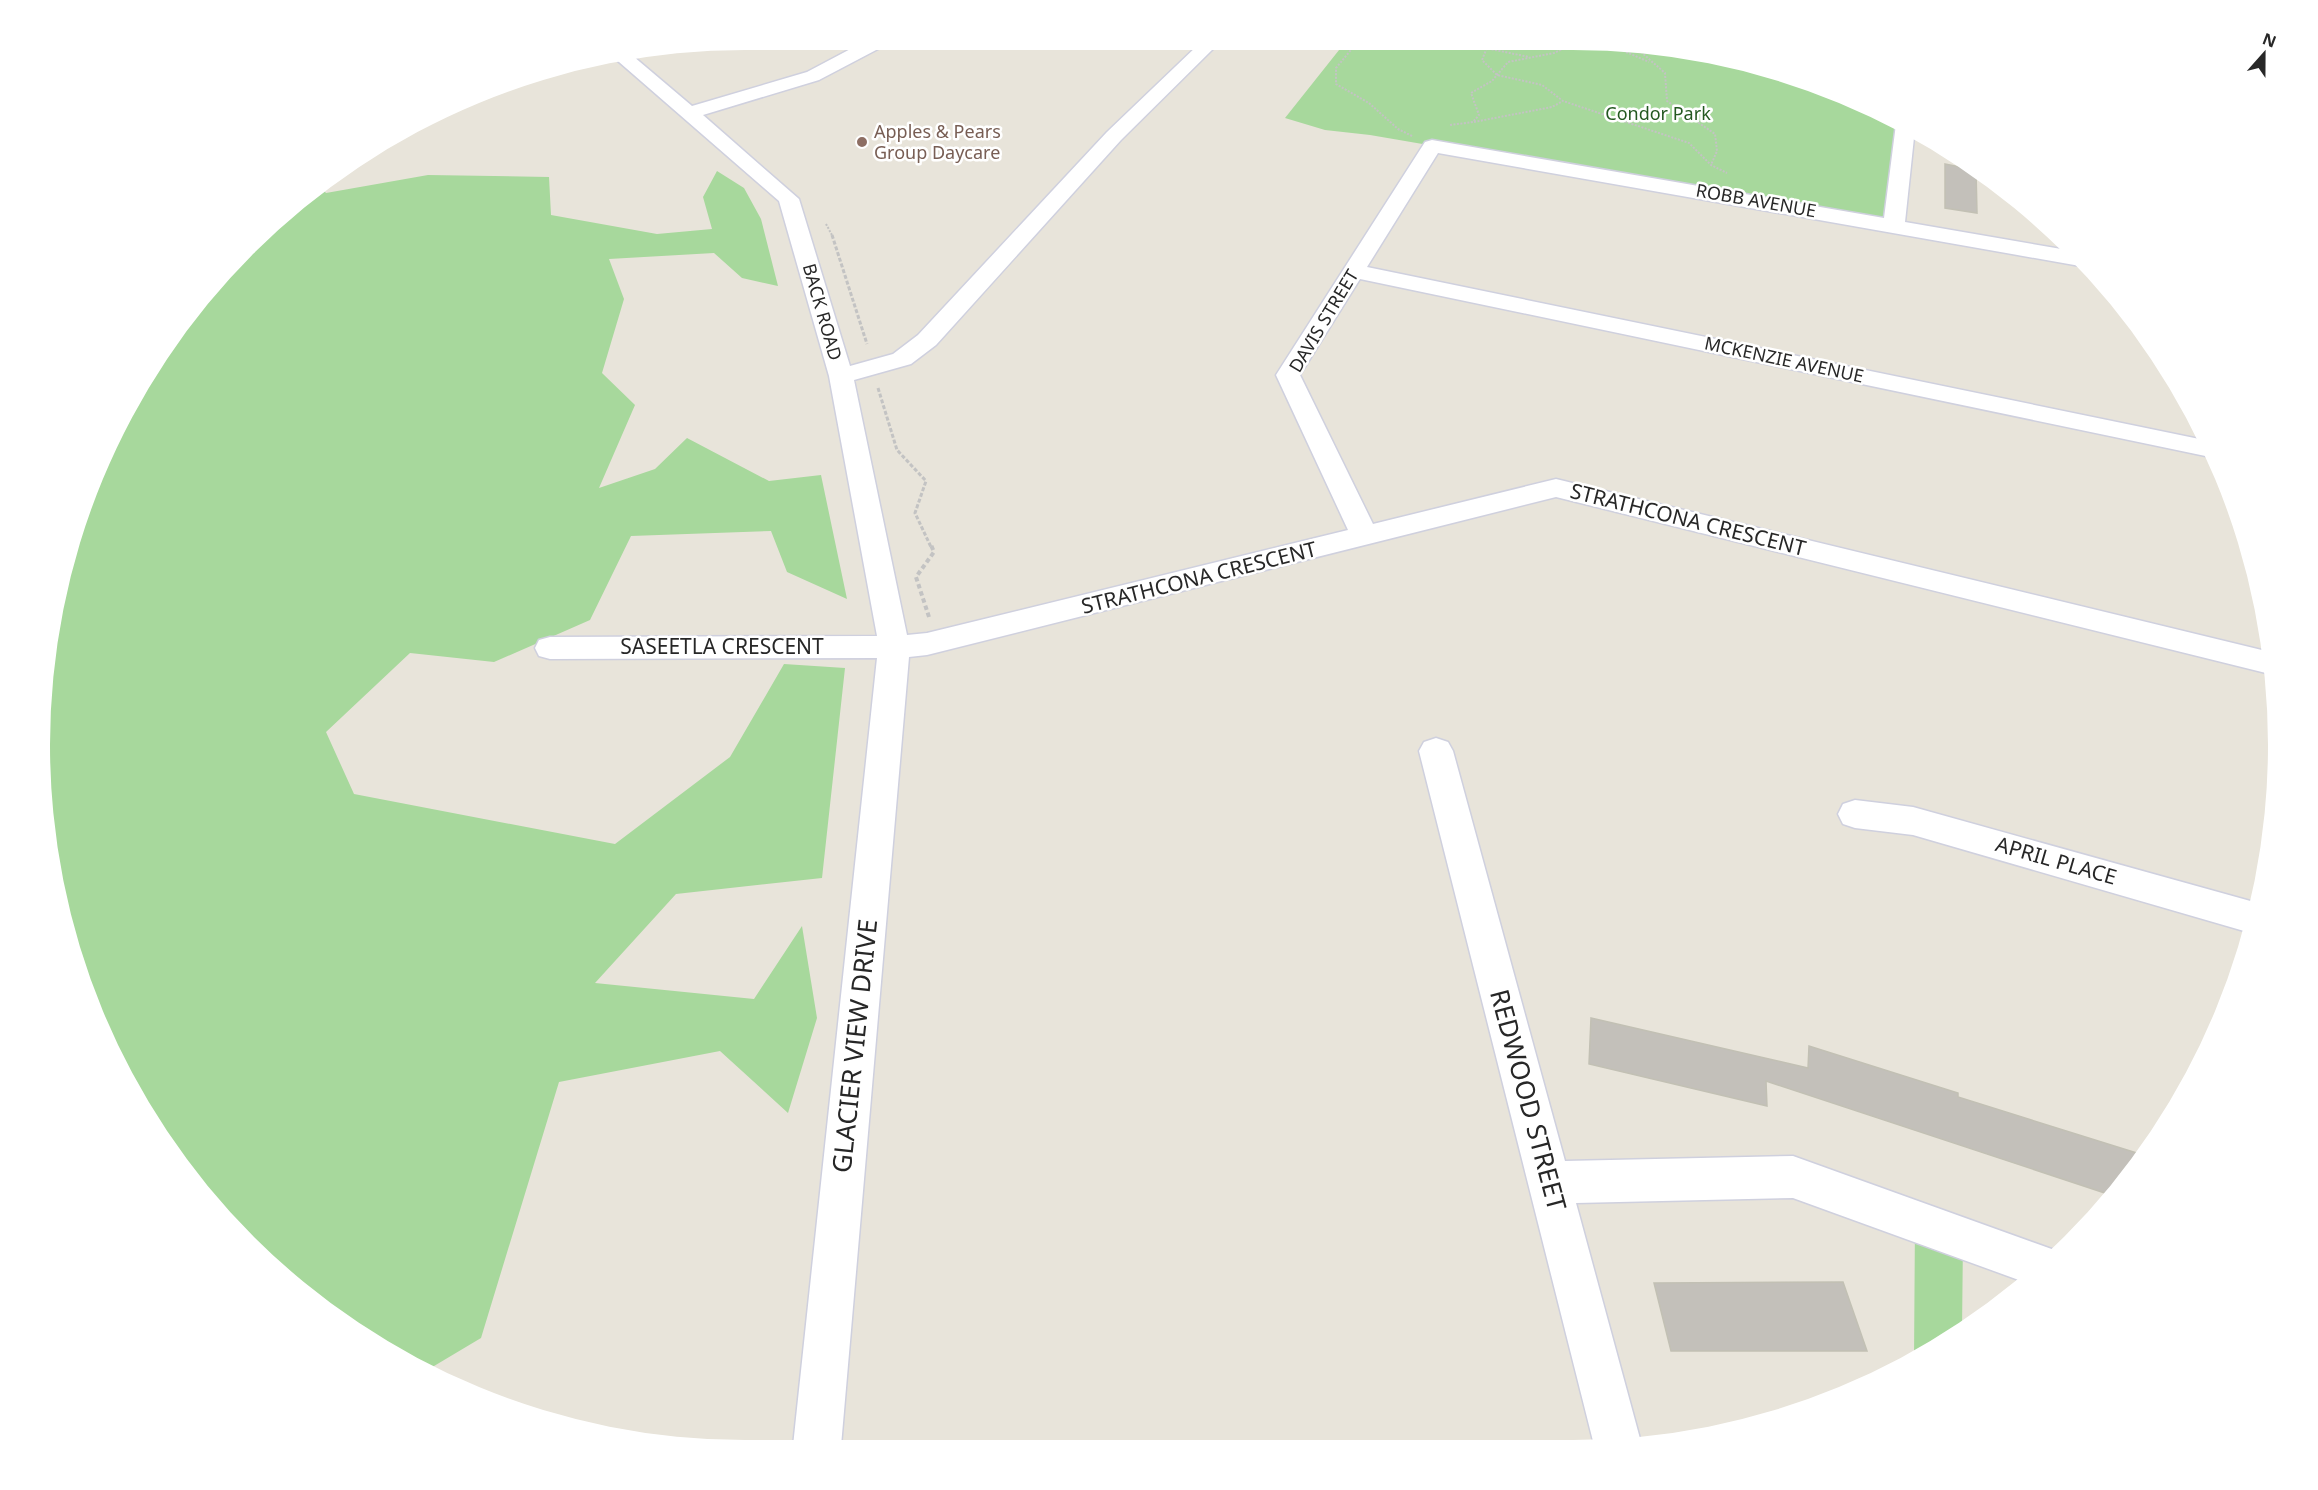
<svg xmlns="http://www.w3.org/2000/svg" width="2318" height="1490" font-family="'Noto Sans',sans-serif">
<style>
.green{fill:#a7d89c}
.building{fill:#c3c0ba;stroke:#c2c0b4;stroke-width:1.5}
.lines{fill:none;stroke-linecap:round;stroke-linejoin:round}
.minor-casing{stroke:#cfd0de;stroke-width:3}
.path-far2{stroke:#c3c3c3;stroke-width:2;stroke-dasharray:2 1.5;stroke-linecap:butt}
.path-far1{stroke:#c3c3c3;stroke-width:3;stroke-dasharray:4 2;stroke-linecap:butt}
.path{stroke:#c3c3c3;stroke-width:4;stroke-dasharray:4.5 3;stroke-linecap:butt}
.minor{fill:#fff;fill-rule:evenodd}
.education-dot{fill:#8d6e63;stroke:#fff;stroke-width:2}
.labels{text-anchor:middle;stroke-width:5;stroke-linejoin:round;paint-order:stroke}
.far-park-label{font-size:18px;fill:#245921;stroke:#fff}
.far-education-label{font-size:18px;fill:#785e54;stroke:#fff;text-anchor:start}
.far-street-label{font-size:18px;fill:#272727;stroke:#fff}
.street-label{font-size:21px;fill:#272727;stroke:#fff}
.near-street-label{font-size:26px;fill:#272727;stroke:#fff}
</style>
<rect width="100%" height="100%" fill="#e8e4da"/>
<path class="green" d="M 1343,45 L 1665,45 L 1843,93 L 1906,124 L 1894,225 L 1370,135 L 1325,130 L 1285,118 Z
M 717,171 L 744,188 L 761,219 L 778,286 L 742,278 L 714,253 L 609,259 L 624,299 L 602,373 L 635,405 L 599,488 L 655,469 L 687,438 L 769,481 L 821,475 L 847,599 L 787,572 L 771,531 L 631,536 L 590,620 L 494,662 L 410,653 L 326,732 L 354,794 L 615,844 L 730,757 L 784,664 L 845,668 L 822,878 L 676,894 L 595,983 L 754,999 L 802,926 L 817,1018 L 788,1113 L 720,1051 L 559,1082 L 481,1338 L 424,1372 L 392,1356 L 280,1276 L 158,1137 L 93,1015 L 63,927 L 41,792 L 40,699 L 77,518 L 133,392 L 185,315 L 246,246 L 319,185 L 326,193 L 428,175 L 549,177 L 551,215 L 657,234 L 712,229 L 703,197 Z
M 1915,1220 L 1963,1238 L 1962,1331 L 1914,1360 Z"/>
<path class="building" d="M 1945,164 L 1976,170 L 1977,213 L 1945,208 Z
M 1591,1018 L 1808,1068 L 1809,1046 L 1958,1093 L 1958,1097 L 2143,1155 L 2114,1196 L 1766,1081 L 1767,1106 L 1589,1064 Z
M 1843,1282 L 1867,1351 L 1671,1351 L 1654,1283 Z"/>
<g class="lines">
<g class="minor-casing">
<path id="minor" d="M 858,45 L 881,45 L 878,49 L 819,80 L 703,115 L 799,199 L 850,366 L 893,354 L 918,335 L 1107,132 L 1198,45 L 1217,45 L 1121,140 L 936,345 L 911,364 L 854,380 L 907,635 L 927,633 L 1348,530 L 1276,375 L 1425,142 L 1432,140 L 1884,218 L 1896,124 L 1899,120 L 1915,128 L 1905,222 L 2073,251 L 2085,264 L 2080,266 L 1438,153 L 1367,267 L 2209,441 L 2215,458 L 1360,279 L 1300,375 L 1373,524 L 1556,479 L 2270,652 L 2274,675 L 1556,497 L 927,655 L 909,657 L 841,1446 L 793,1446 L 877,658 L 550,659 L 539,656 L 535,648 L 539,640 L 550,637 L 877,636 L 829,376 L 779,201 L 611,55 L 627,51 L 692,106 L 807,72 Z
M 1436,738 L 1448,742 L 1453,751 L 1565,1161 L 1793,1156 L 2060,1252 L 2027,1283 L 1793,1198 L 1576,1203 L 1642,1446 L 1619,1450 L 1595,1449 L 1419,751 L 1424,742 Z
M 1855,800 L 1913,807 L 2254,902 L 2257,903 L 2251,933 L 1913,835 L 1855,828 L 1843,824 L 1838,814 L 1843,804 Z"/>
</g>
<path class="path-far2" d="M 1355,45 L 1336,68 L 1336,84 L 1369,103 L 1398,129 L 1412,136
M 1471,45 L 1529,57
M 1488,45 L 1482,60 L 1497,75 L 1542,85 L 1563,101 L 1689,143 L 1711,165 L 1727,173
M 1610,45 L 1649,62
M 1633,45 L 1665,73 L 1667,101 L 1715,134 L 1717,151 L 1711,165
M 1474,122 L 1552,107 L 1563,101
M 1450,125 L 1473,122 L 1479,115 L 1471,93 L 1492,81 L 1508,62 L 1554,53 L 1571,45
M 826,224 L 833,237"/>
<path class="path-far1" d="M 832,235 L 867,344
M 878,388 L 897,450 L 926,481 L 915,513 L 931,547"/>
<path class="path" d="M 929,617 L 916,577 L 934,552 L 931,545"/>
<use href="#minor" class="minor"/>
</g>
<circle class="education-dot" cx="862" cy="142" r="6"/>
<g class="labels">
<g class="far-park-label">
<text x="1658" y="120">Condor Park</text>
</g>
<g class="far-education-label">
<text x="874" y="138">Apples &amp; Pears<tspan x="874" dy="21">Group Daycare</tspan></text>
</g>
<g class="far-street-label">
<text transform="translate(1756 201) rotate(10)" y="6">ROBB AVENUE</text>
<text transform="translate(822 312) rotate(74)" y="6">BACK ROAD</text>
<text transform="translate(1324 321) rotate(-59)" y="6">DAVIS STREET</text>
<text transform="translate(1784 360) rotate(12)" y="6">MCKENZIE AVENUE</text>
</g>
<g class="street-label">
<text transform="translate(1688 520) rotate(14)" y="7">STRATHCONA CRESCENT</text>
<text transform="translate(1199 578) rotate(-14)" y="7">STRATHCONA CRESCENT</text>
<text x="722" y="654">SASEETLA CRESCENT</text>
<text transform="translate(2056 861) rotate(16)" y="7">APRIL PLACE</text>
</g>
<g class="near-street-label">
<text transform="translate(855 1046) rotate(-84)" y="9">GLACIER VIEW DRIVE</text>
<text transform="translate(1528 1100) rotate(75)" y="9">REDWOOD STREET</text>
</g>
</g>
<path d="M0 0H2318V1490H0ZM745 50H1573A695 695 0 0 1 2268 745V745A695 695 0 0 1 1573 1440H745A695 695 0 0 1 50 745V745A695 695 0 0 1 745 50Z" fill="#fff" fill-rule="evenodd"/>
<g transform="translate(2264 54) rotate(21)" stroke="#ffffff" stroke-width="4.5" paint-order="stroke">
<path d="M0-4.5L10 22L0 15L-10 22Z" fill="#272727"/>
<text y="-9" font-size="16" font-weight="bold" text-anchor="middle" fill="#272727">N</text>
</g>
</svg>
